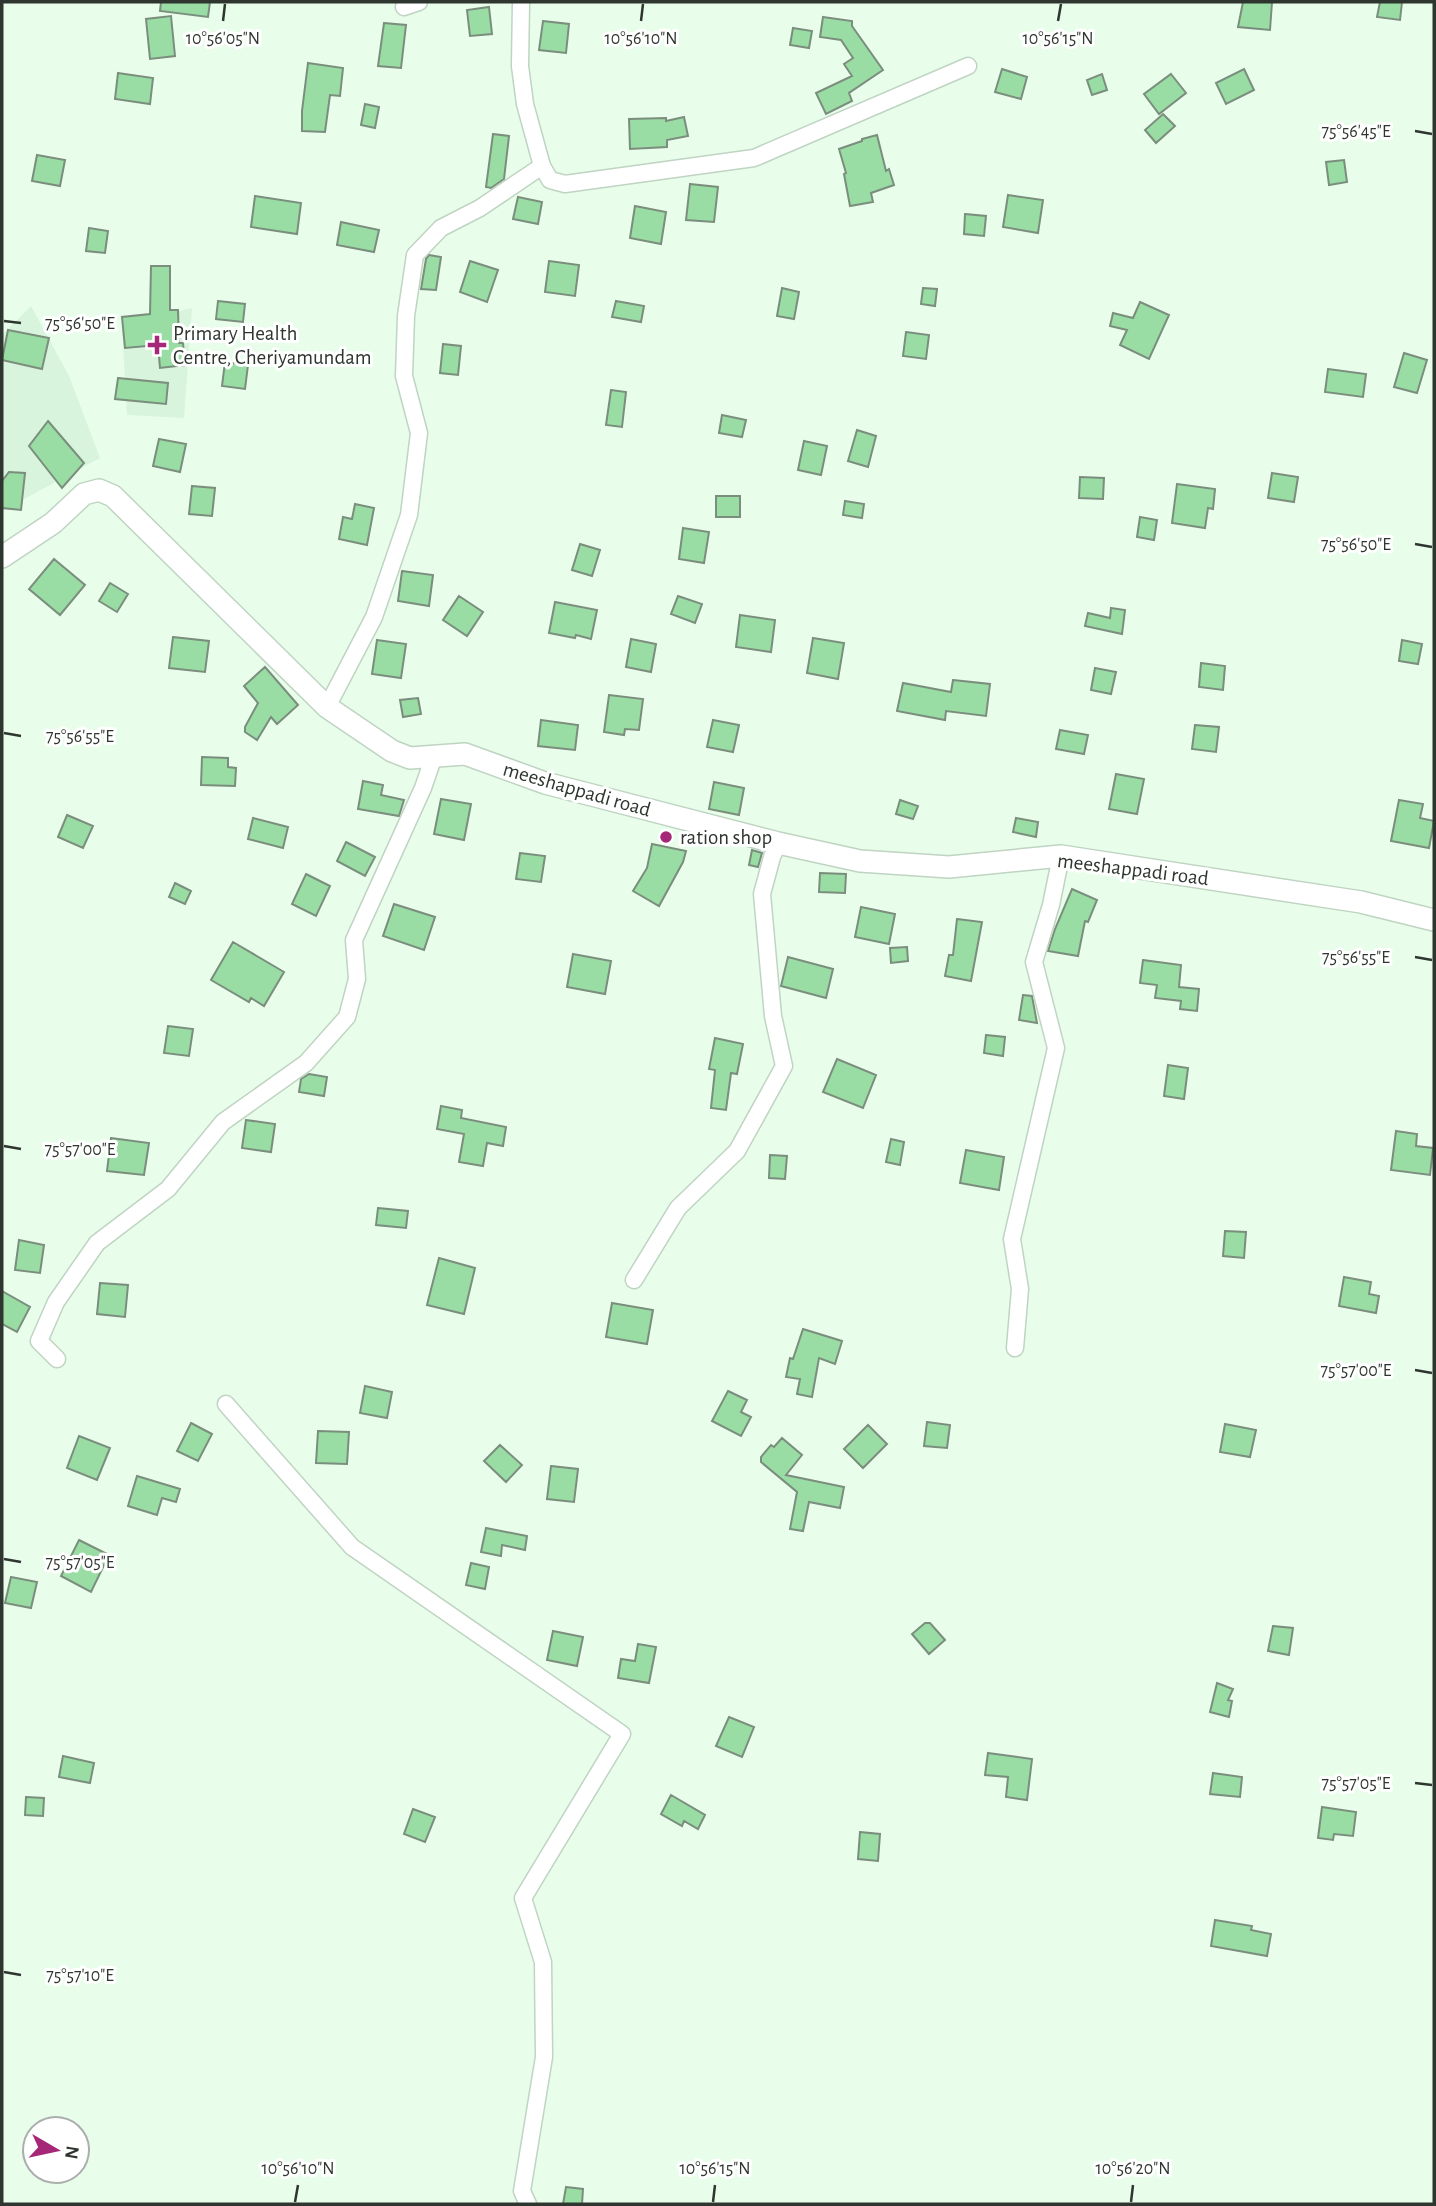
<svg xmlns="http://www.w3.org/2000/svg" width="1436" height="2206" font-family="'Alegreya Sans',sans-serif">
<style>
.built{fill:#d8f4dc}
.building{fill:#99dda4;stroke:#7b8e7d;stroke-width:2}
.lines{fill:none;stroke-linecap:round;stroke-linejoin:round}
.minor-casing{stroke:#bfd4c2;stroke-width:19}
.tertiary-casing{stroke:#bfd4c2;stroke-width:24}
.minor{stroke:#fff;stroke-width:16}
.tertiary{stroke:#fff;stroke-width:21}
.ticks{fill:none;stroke:#2e362f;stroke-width:2.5}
.poi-dot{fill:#a62677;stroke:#fff;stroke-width:2.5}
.labels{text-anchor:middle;stroke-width:6;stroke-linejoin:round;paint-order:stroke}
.poi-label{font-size:21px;fill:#2e362f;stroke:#fff;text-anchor:start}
.street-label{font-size:21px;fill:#2e362f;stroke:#fff}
.ticks-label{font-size:18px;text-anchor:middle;fill:#2e362f;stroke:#fff;stroke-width:6;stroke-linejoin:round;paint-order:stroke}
</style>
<rect width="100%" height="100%" fill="#e8feeb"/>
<path class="built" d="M 31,306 L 69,376 L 100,458 L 2,511 L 2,335 Z
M 192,308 L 184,418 L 127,415 L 122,325 Z"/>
<path class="building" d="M 161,2 L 210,2 L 208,17 L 160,11 Z
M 1243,2 L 1272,2 L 1270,30 L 1238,27 Z
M 1380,2 L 1402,2 L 1400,20 L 1377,17 Z
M 489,7 L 492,34 L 470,36 L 467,10 Z
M 171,16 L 175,56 L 150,59 L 146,19 Z
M 823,17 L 852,21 L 852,26 L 883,70 L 849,93 L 852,101 L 826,114 L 816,93 L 852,76 L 844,64 L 853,58 L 841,40 L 820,37 Z
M 543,21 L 569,24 L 566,53 L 539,50 Z
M 384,23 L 406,25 L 401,68 L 378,66 Z
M 793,28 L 812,31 L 809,48 L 790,45 Z
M 308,63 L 343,68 L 340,96 L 330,95 L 325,132 L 302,131 L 302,111 Z
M 1002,69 L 1027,77 L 1021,99 L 995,92 Z
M 1244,69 L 1254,90 L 1226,104 L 1216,83 Z
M 118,73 L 153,78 L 150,104 L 115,99 Z
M 1102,74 L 1107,90 L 1092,95 L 1087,80 Z
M 1171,74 L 1186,93 L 1159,114 L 1144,94 Z
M 365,104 L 379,107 L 375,128 L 361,125 Z
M 1163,114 L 1175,126 L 1156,143 L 1145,130 Z
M 684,117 L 688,136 L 667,140 L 667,147 L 630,149 L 629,119 L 666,118 L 666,121 Z
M 493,134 L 509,136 L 504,179 L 491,188 L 486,187 Z
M 877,135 L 886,171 L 889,169 L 894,185 L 871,193 L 873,202 L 850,206 L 844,174 L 846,173 L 839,149 L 862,141 L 862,139 Z
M 37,155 L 65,160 L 60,186 L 32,181 Z
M 1344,160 L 1347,182 L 1329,185 L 1326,162 Z
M 690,184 L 718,187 L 714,222 L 686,220 Z
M 1008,195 L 1043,200 L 1038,233 L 1003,227 Z
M 255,196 L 301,203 L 297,234 L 251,227 Z
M 518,197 L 542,202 L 538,224 L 513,219 Z
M 635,206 L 666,212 L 661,244 L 630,238 Z
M 965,214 L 986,216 L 984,236 L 964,234 Z
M 341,222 L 379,230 L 374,252 L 337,245 Z
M 89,228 L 108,231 L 105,253 L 86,251 Z
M 429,255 L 441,257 L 436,290 L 421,289 L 426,259 Z
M 470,261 L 498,270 L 487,302 L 460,292 Z
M 549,261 L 579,265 L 575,296 L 545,292 Z
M 151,266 L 170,266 L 170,310 L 178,310 L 179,343 L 183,343 L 185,365 L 160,368 L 158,345 L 125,348 L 122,317 L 150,314 Z
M 782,288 L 799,292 L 794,319 L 777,316 Z
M 923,288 L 937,289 L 935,306 L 921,304 Z
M 218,301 L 245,304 L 243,322 L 216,319 Z
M 616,301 L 644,306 L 641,322 L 612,317 Z
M 1140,302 L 1169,315 L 1149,359 L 1120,345 L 1127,330 L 1110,326 L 1113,313 L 1133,318 Z
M 8,330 L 49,338 L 42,369 L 2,360 Z
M 906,332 L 929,335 L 926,359 L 903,356 Z
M 443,344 L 461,346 L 458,375 L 440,373 Z
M 1404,353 L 1427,360 L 1417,393 L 1394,387 Z
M 225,362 L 248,365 L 245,389 L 222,386 Z
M 1328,369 L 1366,374 L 1363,397 L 1325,392 Z
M 118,378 L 168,383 L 166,404 L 115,399 Z
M 611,390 L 626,392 L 622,427 L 606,425 Z
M 722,415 L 746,420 L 742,437 L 719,433 Z
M 48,421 L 84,463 L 62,488 L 29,446 Z
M 857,430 L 876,436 L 868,467 L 848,461 Z
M 159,439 L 186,444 L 180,472 L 153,466 Z
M 804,441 L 827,446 L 821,475 L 798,470 Z
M 9,472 L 25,473 L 21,510 L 2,508 L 2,481 Z
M 1272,473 L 1298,477 L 1294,502 L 1268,498 Z
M 1080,477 L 1104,478 L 1103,499 L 1079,498 Z
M 1177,484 L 1215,489 L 1213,509 L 1208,508 L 1205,528 L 1172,523 Z
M 192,486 L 215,488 L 212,516 L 189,514 Z
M 716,496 L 740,496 L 740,517 L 716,517 Z
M 845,501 L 864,504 L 862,518 L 843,515 Z
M 355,504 L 374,508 L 367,545 L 339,539 L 343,517 L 352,519 Z
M 1140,517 L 1157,520 L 1154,540 L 1137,537 Z
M 683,528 L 709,532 L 704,563 L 679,559 Z
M 580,544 L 600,550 L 592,576 L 572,570 Z
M 54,559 L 85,585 L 60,615 L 29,589 Z
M 402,571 L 433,575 L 429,606 L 398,601 Z
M 110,583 L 128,594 L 117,612 L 99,601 Z
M 459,596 L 483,612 L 467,636 L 443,620 Z
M 678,596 L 702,604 L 695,623 L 671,614 Z
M 555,602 L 597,610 L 591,639 L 576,635 L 575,638 L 549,633 Z
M 1111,608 L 1125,610 L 1122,634 L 1085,626 L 1088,613 L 1110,618 Z
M 740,615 L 775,620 L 771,652 L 736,647 Z
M 173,637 L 209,641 L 205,672 L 169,668 Z
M 813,638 L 844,643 L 838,679 L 807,673 Z
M 631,639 L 656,644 L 651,672 L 626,667 Z
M 377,640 L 406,644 L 401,678 L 372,674 Z
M 1402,640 L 1422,644 L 1418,664 L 1399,661 Z
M 1201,663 L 1225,666 L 1223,690 L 1199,687 Z
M 265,667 L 298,705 L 277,724 L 271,717 L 257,740 L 245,732 L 245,727 L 258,703 L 244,686 Z
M 1095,668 L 1116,672 L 1111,694 L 1091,690 Z
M 953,680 L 990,684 L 986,716 L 946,711 L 945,720 L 897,711 L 903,683 L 951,692 Z
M 609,695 L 643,699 L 639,730 L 625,729 L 624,735 L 604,732 Z
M 418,698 L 421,714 L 403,717 L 400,700 Z
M 541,720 L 578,725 L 575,750 L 538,746 Z
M 713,720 L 739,725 L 733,752 L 707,747 Z
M 1195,725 L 1219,727 L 1216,752 L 1192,749 Z
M 1060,730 L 1088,735 L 1084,754 L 1056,749 Z
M 202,757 L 228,758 L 228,767 L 236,768 L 235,786 L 201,785 Z
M 1116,774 L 1144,779 L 1137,814 L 1109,809 Z
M 363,781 L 383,785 L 381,795 L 404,800 L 399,816 L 358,809 Z
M 714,782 L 744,788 L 739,815 L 709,809 Z
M 441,799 L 471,804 L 464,840 L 434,834 Z
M 900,800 L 918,806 L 913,819 L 896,814 Z
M 1399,800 L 1423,804 L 1420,818 L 1434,821 L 1429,848 L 1391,841 Z
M 67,815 L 93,826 L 83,848 L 58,837 Z
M 253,818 L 288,827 L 283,848 L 248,839 Z
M 1016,818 L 1038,822 L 1036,837 L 1013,832 Z
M 346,842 L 375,857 L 365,876 L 337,861 Z
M 652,844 L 686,851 L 683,862 L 659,906 L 633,891 L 647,868 Z
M 752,850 L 762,853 L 758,867 L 749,865 Z
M 520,853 L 545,856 L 541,882 L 516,879 Z
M 820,873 L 846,874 L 845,893 L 819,892 Z
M 306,874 L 330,886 L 316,916 L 292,904 Z
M 175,883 L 191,891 L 185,904 L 169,897 Z
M 1072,889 L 1097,900 L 1088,922 L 1085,921 L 1078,956 L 1048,951 L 1055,929 Z
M 394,904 L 435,917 L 424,950 L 383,936 Z
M 861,907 L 895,914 L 889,944 L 855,937 Z
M 957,919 L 982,922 L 971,981 L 945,976 L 949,955 L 953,955 Z
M 233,942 L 284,972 L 264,1006 L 251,998 L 249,1002 L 211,980 Z
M 907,947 L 908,961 L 891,963 L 890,948 Z
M 573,954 L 611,961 L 605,994 L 567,987 Z
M 788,957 L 833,969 L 826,998 L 781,986 Z
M 1143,960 L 1181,965 L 1179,987 L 1199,989 L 1197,1011 L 1180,1009 L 1181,1001 L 1155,998 L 1157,985 L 1140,983 Z
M 1023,995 L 1032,996 L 1037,1023 L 1019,1020 Z
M 168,1026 L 193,1029 L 189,1056 L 164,1053 Z
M 986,1035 L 1005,1037 L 1003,1056 L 984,1053 Z
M 715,1038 L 743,1044 L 737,1074 L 731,1073 L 726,1110 L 711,1108 L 715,1070 L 709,1069 Z
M 837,1059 L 876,1075 L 863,1108 L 823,1092 Z
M 1168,1065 L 1188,1068 L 1184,1099 L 1164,1096 Z
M 309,1074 L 327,1077 L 324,1096 L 299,1092 L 301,1079 Z
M 441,1106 L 462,1110 L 461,1118 L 506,1127 L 503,1146 L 487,1143 L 483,1166 L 459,1162 L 464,1134 L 437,1129 Z
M 246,1120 L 275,1124 L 271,1152 L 242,1148 Z
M 1396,1131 L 1417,1134 L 1416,1146 L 1433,1148 L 1430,1175 L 1391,1170 Z
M 111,1138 L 149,1143 L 144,1175 L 107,1171 Z
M 891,1139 L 904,1142 L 900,1165 L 886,1162 Z
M 966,1150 L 1004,1157 L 999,1190 L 960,1183 Z
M 770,1155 L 787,1156 L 785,1179 L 769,1178 Z
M 378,1208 L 408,1211 L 406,1228 L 376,1225 Z
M 1225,1231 L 1246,1232 L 1244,1258 L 1223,1256 Z
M 19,1240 L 44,1245 L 40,1273 L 15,1270 Z
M 439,1258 L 475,1268 L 464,1314 L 427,1305 Z
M 1344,1277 L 1371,1282 L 1369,1294 L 1379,1296 L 1376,1313 L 1339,1306 Z
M 100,1283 L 128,1285 L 125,1317 L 97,1314 Z
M 2,1291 L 30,1307 L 17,1332 L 2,1324 Z
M 612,1303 L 653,1310 L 647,1344 L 606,1337 Z
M 803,1329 L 842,1341 L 835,1364 L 819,1358 L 812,1397 L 797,1394 L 800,1379 L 786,1377 L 790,1358 L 793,1359 Z
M 365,1386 L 392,1392 L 387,1418 L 360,1413 Z
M 728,1391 L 747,1400 L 741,1412 L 751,1417 L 741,1436 L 712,1421 Z
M 927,1422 L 950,1425 L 947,1448 L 924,1446 Z
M 191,1423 L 212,1434 L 198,1461 L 177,1451 Z
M 1225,1424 L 1256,1430 L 1250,1457 L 1220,1452 Z
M 868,1425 L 887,1444 L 863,1468 L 844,1449 Z
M 318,1431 L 349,1432 L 347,1464 L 316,1463 Z
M 79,1436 L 110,1448 L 97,1480 L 67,1468 Z
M 782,1438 L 802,1455 L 786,1475 L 844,1487 L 840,1508 L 809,1502 L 803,1531 L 790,1529 L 797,1492 L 761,1462 L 761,1457 L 771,1445 L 774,1447 Z
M 500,1445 L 522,1465 L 506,1482 L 484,1461 Z
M 551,1466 L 578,1469 L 574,1502 L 547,1499 Z
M 137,1476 L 180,1489 L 176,1502 L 162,1498 L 157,1515 L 128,1506 Z
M 486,1528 L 527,1536 L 525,1550 L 502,1545 L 501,1556 L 481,1552 Z
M 79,1540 L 109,1555 L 91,1592 L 61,1576 Z
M 471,1563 L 489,1567 L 485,1589 L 466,1585 Z
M 11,1577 L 37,1582 L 31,1608 L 5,1603 Z
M 925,1623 L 930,1623 L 945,1640 L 929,1654 L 912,1634 Z
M 1273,1626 L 1293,1628 L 1289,1655 L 1268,1651 Z
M 553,1631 L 583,1637 L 577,1666 L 547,1660 Z
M 638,1644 L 656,1647 L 649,1683 L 618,1678 L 621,1659 L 635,1661 Z
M 1217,1683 L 1233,1689 L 1228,1700 L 1232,1701 L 1229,1717 L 1210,1712 Z
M 729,1717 L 754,1727 L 742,1757 L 716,1746 Z
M 988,1753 L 1032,1759 L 1027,1800 L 1006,1797 L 1008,1777 L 985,1775 Z
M 63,1756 L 94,1763 L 90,1783 L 59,1777 Z
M 1213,1773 L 1242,1777 L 1240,1797 L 1210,1794 Z
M 671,1795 L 705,1815 L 698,1829 L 684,1821 L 682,1826 L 661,1814 Z
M 26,1797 L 44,1798 L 43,1816 L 25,1815 Z
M 1322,1807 L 1356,1812 L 1353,1836 L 1334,1834 L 1333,1840 L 1318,1838 Z
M 413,1809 L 435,1817 L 425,1842 L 404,1834 Z
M 860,1832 L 880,1834 L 878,1861 L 858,1859 Z
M 1215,1920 L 1252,1926 L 1251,1930 L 1271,1934 L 1267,1956 L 1211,1946 Z
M 566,2187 L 583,2189 L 582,2204 L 563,2204 Z"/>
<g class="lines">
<g class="minor-casing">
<path id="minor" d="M 404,7 L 419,2
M 542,166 L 550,180 L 565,184 L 754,158 L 968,66
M 327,707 L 374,617 L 409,515 L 419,433 L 404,376 L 406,316 L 415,255 L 441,228 L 480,208 L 542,166 L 525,104 L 520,66 L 521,2
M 634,1280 L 678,1208 L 737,1151 L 784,1066 L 773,1016 L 762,894 L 772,857 L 778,843
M 1015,1348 L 1020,1289 L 1012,1239 L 1056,1048 L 1034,962 L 1051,905 L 1061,856
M 57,1359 L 39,1341 L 56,1302 L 97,1243 L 168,1189 L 223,1122 L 306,1063 L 347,1017 L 357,979 L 354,940 L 423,788 L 434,756
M 226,1404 L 352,1547 L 622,1734 L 523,1898 L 543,1962 L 544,2057 L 522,2191 L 528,2204"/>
</g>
<g class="tertiary-casing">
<path id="tertiary" d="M 2,557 L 53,523 L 84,494 L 99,490 L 113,496 L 327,707 L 392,751 L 410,758 L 465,754 L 545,783 L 778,843 L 860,861 L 949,867 L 1061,856 L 1361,902 L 1434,920"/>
</g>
<use href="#minor" class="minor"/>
<use href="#tertiary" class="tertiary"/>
</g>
<path class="ticks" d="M 223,21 L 225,4M 641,21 L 643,4M 1058,21 L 1061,4M 1415,131 L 1432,134M 4,321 L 21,323M 1415,544 L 1432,547M 4,733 L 21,736M 1415,957 L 1432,960M 4,1146 L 21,1149M 1415,1370 L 1432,1373M 4,1559 L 21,1562M 1415,1783 L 1432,1785M 4,1972 L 21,1975M 295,2202 L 298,2185M 713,2202 L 715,2185M 1131,2202 L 1133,2185"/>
<g class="poi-dot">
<path d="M153.5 334.5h7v7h7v7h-7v7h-7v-7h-7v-7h7z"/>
<circle cx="666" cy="837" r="7"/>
</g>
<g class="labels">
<g class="poi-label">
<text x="173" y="340">Primary Health<tspan x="173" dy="24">Centre, Cheriyamundam</tspan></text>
<text x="680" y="844">ration shop</text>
</g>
<g class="street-label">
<text transform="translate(577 789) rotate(16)" y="7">meeshappadi road</text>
<text transform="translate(1133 869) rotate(7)" y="7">meeshappadi road</text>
</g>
</g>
<g class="ticks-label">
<text x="641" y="44">10°56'10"N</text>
<text x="1058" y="44">10°56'15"N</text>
<text x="223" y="44">10°56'05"N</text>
<text x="1356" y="137">75°56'45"E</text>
<text x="80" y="329">75°56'50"E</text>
<text x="1356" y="550">75°56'50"E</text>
<text x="80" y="742">75°56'55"E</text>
<text x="1356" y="963">75°56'55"E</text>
<text x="80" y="1155">75°57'00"E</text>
<text x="1356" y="1376">75°57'00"E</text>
<text x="80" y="1568">75°57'05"E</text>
<text x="1356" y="1789">75°57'05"E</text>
<text x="80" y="1981">75°57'10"E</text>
<text x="298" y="2174">10°56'10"N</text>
<text x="715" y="2174">10°56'15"N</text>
<text x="1133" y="2174">10°56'20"N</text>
</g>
<rect width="1436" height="2206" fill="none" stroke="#2e362f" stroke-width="7"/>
<g transform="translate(56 2150) rotate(99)"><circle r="33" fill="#ffffff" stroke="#abafac" stroke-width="2"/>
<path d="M0-5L12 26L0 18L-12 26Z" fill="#a62677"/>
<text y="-10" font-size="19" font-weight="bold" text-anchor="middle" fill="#2e362f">N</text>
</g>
</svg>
